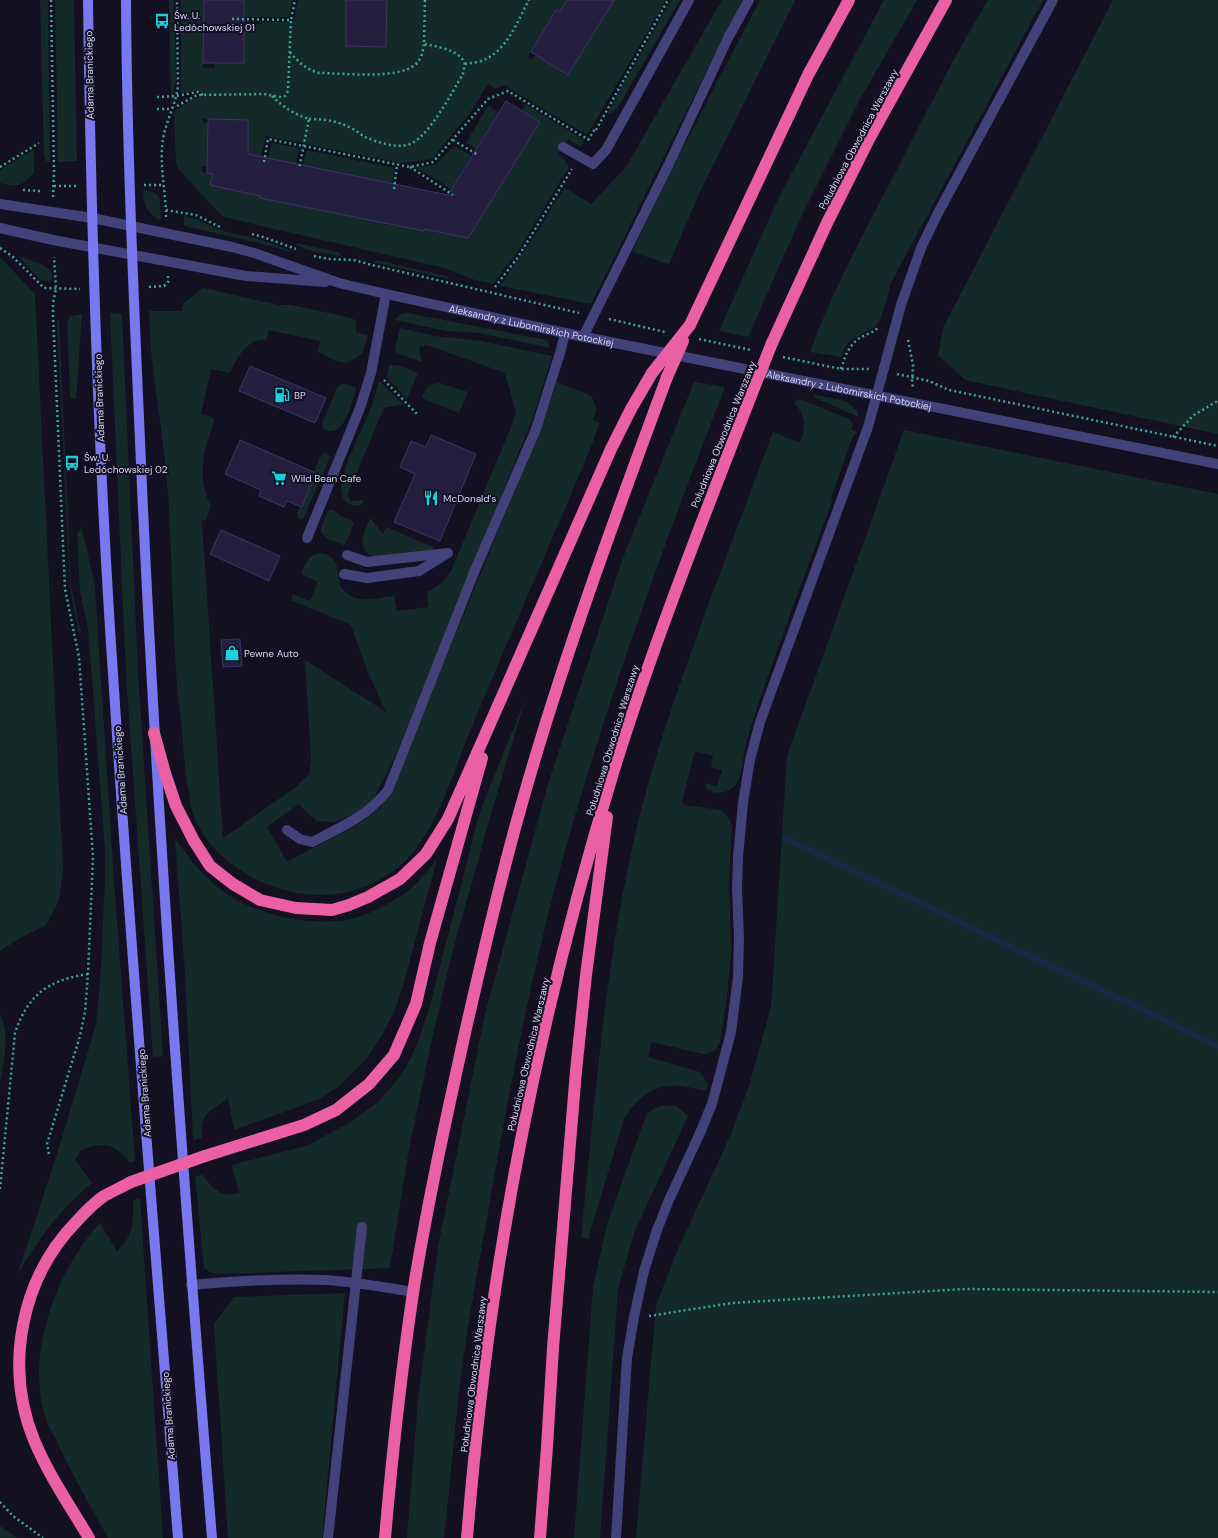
<svg xmlns="http://www.w3.org/2000/svg" width="1218" height="1538" font-family="'DM Sans',sans-serif">
<style>
.green{fill:#142a29}
.lines{fill:none;stroke-linecap:round;stroke-linejoin:round}
.stream{stroke:#162945;stroke-width:6}
.building{fill:#251f3f;stroke:#3d3368}
.path{stroke:#3da69d;stroke-width:2.5;stroke-dasharray:2 3;stroke-linecap:butt}
.service{stroke:#42417a;stroke-width:10}
.minor{stroke:#42417a;stroke-width:10}
.secondary{stroke:#7978ee;stroke-width:10}
.motorway{stroke:#eb5fa5;stroke-width:12}
.motorway-bridge{stroke:#eb5fa5;stroke-width:12}
.labels{text-anchor:middle;stroke-width:4;stroke-linejoin:round;paint-order:stroke}
.poi-label{font-size:10px;fill:#d9d5fa;stroke:#131021;text-anchor:start}
.street-label{font-size:10px;fill:#d9d5fa;stroke:#131021}
</style>
<rect width="100%" height="100%" fill="#131021"/>
<path class="green" d="M 40,0 L 48,0 L 50,162 L 46,161 L 44,156 Z
M 55,0 L 74,0 L 77,161 L 58,162 Z
M 169,0 L 174,0 L 176,80 L 171,103 Z
M 181,0 L 204,0 L 203,68 L 215,68 L 215,63 L 244,63 L 244,24 L 262,24 L 262,22 L 294,22 L 298,0 L 346,0 L 346,46 L 386,47 L 387,0 L 567,0 L 560,12 L 556,10 L 528,57 L 532,60 L 536,55 L 568,75 L 614,0 L 666,0 L 587,135 L 504,85 L 496,89 L 488,84 L 470,113 L 432,159 L 401,163 L 266,136 L 261,157 L 248,154 L 248,120 L 203,119 L 203,123 L 208,123 L 207,166 L 202,166 L 202,172 L 213,174 L 211,185 L 260,196 L 260,198 L 358,218 L 385,221 L 385,224 L 423,231 L 424,229 L 468,238 L 540,122 L 522,111 L 525,104 L 584,140 L 581,147 L 568,139 L 558,155 L 564,159 L 569,167 L 518,251 L 493,284 L 475,280 L 444,268 L 223,217 L 180,171 L 177,167 L 176,160 L 174,115 L 176,110 L 196,97 L 203,97 L 203,93 L 196,91 L 181,93 Z
M 244,0 L 293,0 L 289,17 L 244,17 Z
M 671,0 L 680,0 L 617,109 L 611,113 L 607,113 Z
M 722,0 L 744,0 L 724,36 L 591,304 L 500,286 L 540,228 L 552,207 L 565,188 L 591,204 L 626,167 Z
M 760,0 L 795,0 L 698,196 L 669,264 L 632,252 L 672,169 Z
M 884,0 L 917,0 L 859,101 L 801,217 L 748,337 L 719,331 L 777,201 Z
M 988,0 L 1043,0 L 891,283 L 881,318 L 875,327 L 851,340 L 846,345 L 841,357 L 810,352 C 832,292 862,236 892,179 C 923,119 953,58 988,0 Z
M 1113,0 L 1218,0 L 1218,434 L 965,380 L 938,355 L 943,328 Z
M 488,106 L 498,112 L 476,149 L 466,143 Z
M 272,143 L 299,148 L 296,164 L 268,158 Z
M 454,146 L 471,156 L 451,189 L 418,169 L 419,167 L 435,165 Z
M 34,149 L 34,173 C 21,187 19,187 0,183 L 0,170 Z
M 306,150 L 394,168 L 392,183 L 303,165 Z
M 143,190 C 164,193 160,201 161,220 C 147,215 143,203 143,190 Z
M 184,216 L 199,220 L 219,230 L 262,240 L 292,251 L 292,252 L 258,243 L 184,226 Z
M 297,243 L 338,252 L 341,256 L 311,251 L 296,245 Z
M 18,256 C 26,258 65,270 49,282 L 40,280 Z
M 0,257 L 35,294 L 63,869 L 59,901 L 46,925 L 22,937 L 0,951 Z
M 376,260 L 447,276 L 449,279 L 372,262 Z
M 204,288 L 278,305 L 291,305 L 352,318 L 356,322 L 356,332 L 368,335 L 362,354 L 352,360 L 346,363 L 334,360 L 318,352 L 320,341 L 269,330 L 266,340 C 248,337 236,359 230,373 L 211,369 L 201,414 L 212,417 L 214,420 C 212,430 207,440 205,450 C 201,468 202,490 211,506 L 206,520 L 202,521 L 223,838 L 296,787 L 309,774 L 311,761 L 305,660 L 386,712 L 367,670 L 351,625 L 291,600 L 293,594 L 310,601 L 318,582 L 301,574 C 303,570 305,564 308,560 C 315,550 331,552 336,564 C 341,578 335,587 351,596 C 363,603 382,597 394,596 L 397,611 L 428,607 L 427,592 C 438,587 445,581 451,571 L 514,420 L 516,413 L 505,373 L 427,345 L 419,347 L 422,362 L 397,353 L 395,349 L 400,328 L 434,336 L 481,341 L 552,356 L 534,415 L 397,752 L 374,799 L 354,814 L 334,822 L 317,821 L 306,812 L 299,804 L 267,827 L 287,862 L 359,824 L 382,806 L 395,785 L 411,742 L 544,420 L 557,382 L 591,396 L 597,409 L 593,419 L 599,423 L 593,442 C 554,536 512,630 473,724 C 456,764 439,824 410,856 C 383,885 343,899 305,894 C 259,889 207,857 192,811 C 190,805 190,799 189,793 C 185,773 184,752 182,732 C 180,712 177,691 176,671 C 172,612 172,553 168,494 C 165,449 157,405 152,360 C 150,344 150,327 149,311 L 182,311 L 184,303 L 201,289 Z
M 110,313 L 122,314 L 138,672 L 163,1056 L 153,1057 L 126,675 Z
M 407,313 L 547,340 L 550,348 L 480,333 L 446,331 L 395,320 L 401,314 Z
M 82,314 L 76,399 L 73,399 L 70,397 L 67,322 L 71,316 Z
M 57,320 L 59,320 L 71,587 L 81,633 L 79,634 L 70,588 Z
M 389,365 L 398,365 L 418,373 L 407,399 L 387,378 Z
M 379,381 L 403,404 L 384,408 L 348,493 L 350,501 L 364,500 L 361,505 C 351,507 342,502 341,491 C 339,475 363,427 370,410 C 374,401 376,390 379,381 Z
M 694,382 L 725,387 C 672,523 622,659 580,799 C 541,926 515,1058 492,1189 C 481,1253 468,1318 460,1383 C 454,1435 450,1487 444,1538 L 407,1538 L 418,1400 L 438,1247 L 485,1014 L 548,784 L 622,560 Z
M 439,383 L 468,392 L 459,413 L 422,398 C 426,388 429,384 439,383 Z
M 342,384 L 347,384 L 356,388 L 356,390 C 351,403 346,434 328,431 L 323,428 L 322,423 L 337,388 Z
M 814,395 C 830,398 855,398 859,417 L 813,397 Z
M 800,399 L 851,420 L 853,425 L 851,429 L 857,432 L 853,436 L 831,498 L 833,499 C 808,566 782,634 759,702 C 754,717 749,733 745,748 C 743,759 742,774 736,784 C 729,794 716,795 706,789 L 706,783 L 717,786 L 722,770 L 711,767 L 713,756 L 695,751 L 682,802 L 685,805 L 720,810 L 726,814 L 732,825 L 729,884 L 731,954 L 727,997 L 720,1042 L 716,1049 L 712,1052 L 704,1054 L 651,1042 L 648,1057 L 697,1071 L 701,1073 L 708,1084 L 706,1091 C 698,1089 690,1087 682,1086 C 656,1082 636,1098 624,1119 L 588,1239 L 581,1237 C 595,1100 605,961 637,827 C 654,755 679,686 704,616 C 727,555 750,493 773,432 L 800,443 C 806,426 806,417 794,402 Z
M 904,430 L 1218,494 L 1218,1538 L 636,1538 L 656,1305 L 678,1249 L 731,1134 L 749,1086 L 771,1007 L 787,756 Z
M 326,452 L 330,457 L 304,517 L 302,519 L 298,518 L 297,513 L 321,455 Z
M 332,509 L 341,516 L 354,522 L 346,543 L 343,545 L 328,539 L 321,532 L 321,528 L 328,511 Z
M 370,518 L 383,534 L 386,527 L 435,548 L 432,550 L 376,557 C 354,550 364,533 370,518 Z
M 82,527 C 85,548 92,567 95,588 L 114,881 L 135,1161 L 130,1163 C 115,1143 103,1142 81,1150 L 75,1160 L 92,1183 C 58,1211 41,1237 18,1273 L 57,1154 L 96,1025 L 100,983 L 105,881 L 105,850 L 91,666 L 88,629 L 80,592 L 77,533 Z
M 525,700 L 491,814 L 451,957 L 430,1048 L 408,1154 L 390,1268 L 218,1274 L 210,1272 L 204,1268 L 195,1176 L 203,1175 C 212,1188 222,1199 239,1193 L 232,1165 L 306,1146 L 349,1123 L 378,1102 L 399,1078 L 411,1058 L 421,1033 L 429,1009 L 479,815 L 486,796 Z
M 175,838 C 188,856 201,875 219,888 C 251,914 305,926 346,920 C 363,918 386,905 401,896 C 416,887 426,872 437,859 L 403,986 L 394,1012 L 383,1033 L 368,1057 L 338,1087 L 317,1100 L 234,1130 L 228,1098 C 210,1113 201,1109 202,1138 L 193,1140 L 185,974 Z
M 0,1014 C 10,1032 4,1062 0,1082 Z
M 660,1106 L 676,1106 L 688,1116 L 634,1233 L 618,1289 L 600,1538 L 574,1538 L 593,1288 L 607,1224 L 647,1113 Z
M 140,1198 L 163,1538 L 108,1538 C 91,1507 73,1476 58,1444 C 54,1435 48,1426 45,1417 C 26,1353 56,1271 100,1223 L 117,1251 C 134,1235 133,1223 133,1201 Z
M 345,1293 L 322,1538 L 228,1538 L 214,1324 L 234,1297 Z
M 0,1526 L 17,1538 L 0,1538 Z"/>
<g class="lines">
<path class="stream" d="M 785,838 L 1218,1046"/>
</g>
<path class="building" d="M 204,0 L 244,0 L 244,63 L 203,63 Z
M 346,0 L 387,0 L 386,47 L 346,46 Z
M 567,0 L 614,0 L 568,75 L 531,52 L 556,10 L 560,12 Z
M 506,101 L 540,122 L 468,238 L 424,229 L 424,231 L 260,198 L 260,196 L 210,185 L 213,174 L 207,173 L 208,119 L 248,120 L 248,154 L 448,195 Z
M 250,366 L 326,398 L 315,423 L 239,391 Z
M 431,435 L 476,454 L 440,541 L 394,522 L 415,474 L 400,467 L 411,441 L 426,447 Z
M 240,440 L 316,473 L 302,507 L 287,501 L 284,507 L 259,496 L 261,490 L 225,474 Z
M 221,530 L 280,556 L 269,581 L 210,554 Z
M 240,639 L 242,666 L 223,667 L 221,640 Z"/>
<g class="lines">
<path class="path" d="M 51,0 L 54,171 L 53,198
M 232,19 L 291,20 L 295,0
M 290,52 C 299,63 306,69 319,73 C 343,73 399,80 416,64 C 422,58 423,51 424,44
M 465,64 C 472,63 480,62 486,59 C 508,48 518,20 529,0
M 272,96 C 283,107 294,114 309,119 L 299,169
M 157,97 L 176,96 L 198,92 L 203,95
M 177,106 L 197,95 L 264,94 L 281,97 L 285,96 L 288,91 L 291,20
M 157,109 L 169,109
M 309,119 C 325,119 338,121 353,129 C 357,131 361,135 365,137 C 377,142 394,148 407,145 C 427,141 452,92 463,74 C 463,70 466,65 464,62 C 459,50 435,46 424,44 L 425,0
M 596,130 L 668,0
M 453,140 L 478,155
M 588,140 L 595,129
M 264,162 L 268,139 L 410,167 L 433,162 L 488,99 L 508,91 L 589,140
M 0,167 L 39,143
M 410,167 L 453,195
M 144,185 L 164,185
M 54,186 L 77,186
M 394,189 L 397,165
M 23,190 L 40,191
M 166,210 L 196,215 L 220,227
M 166,217 C 166,192 159,165 163,139 C 166,121 176,104 178,86 L 177,0
M 252,234 L 263,237 L 296,249
M 0,248 L 12,256 L 44,288 L 80,289
M 314,256 L 328,259 L 354,260 L 372,265 L 579,313
M 149,287 L 164,286 L 168,282 L 168,276
M 495,287 L 518,257 L 572,169
M 609,319 L 665,332
M 699,339 L 751,350
M 908,340 L 913,365 L 912,382 L 913,387
M 783,357 L 841,369 L 869,369
M 841,369 C 845,357 848,347 858,339 C 864,335 872,333 878,328
M 897,374 L 929,381 L 949,390 L 1218,446
M 384,380 L 417,414
M 1173,437 L 1194,415 L 1216,402 L 1218,403
M 49,1154 L 47,1144 L 80,1036 L 85,1012 L 88,974 L 93,857 L 79,657 L 65,589 L 53,315 L 53,303 L 56,289 L 54,257
M 0,1189 L 15,1033 C 28,994 49,980 88,974
M 649,1316 L 732,1303 L 965,1289 L 1218,1292
M 0,1502 L 13,1516 L 43,1538"/>
<path class="service" d="M 563,147 L 593,164 L 606,150 L 689,0
M 583,337 L 668,166 L 728,38 L 749,0
M 307,538 L 360,408 L 371,373 L 386,294
M 347,555 L 367,562 L 448,553
M 344,574 L 367,578 L 419,571 L 448,553
M 287,830 L 300,839 L 312,842 C 341,827 368,816 388,790 L 475,570 L 536,429 L 560,353 L 565,333
M 191,1285 C 236,1281 281,1278 326,1280 C 355,1282 384,1287 413,1292
M 328,1538 L 362,1227"/>
<g class="minor">
<path id="s1" d="M 0,204 L 92,218 L 232,247 L 254,253 L 339,283 L 386,294 L 565,333 L 1218,464"/>
<path d="M 0,228 L 53,240 L 246,276 L 325,282"/>
<path d="M 616,1538 L 627,1358 L 634,1317 L 644,1271 L 657,1230 L 669,1200 L 700,1133 L 712,1104 L 731,1032 L 738,977 L 739,937 L 737,889 L 738,857 L 743,803 L 750,760 L 760,722 L 868,427 L 901,305 L 921,248 L 938,213 L 1053,0"/>
</g>
<path class="secondary" d="M 88,0 C 91,230 98,459 114,689 C 132,972 156,1255 178,1538
M 126,0 C 127,163 135,325 142,487 C 158,838 184,1188 212,1538"/>
<path class="motorway" d="M 690,325 L 808,75 L 849,0
M 772,343 L 827,223 L 869,139 L 946,0
M 154,733 L 165,773 L 176,806 L 194,841 L 210,866 L 233,884 L 260,900 L 296,908 L 332,910 L 349,905 L 368,897 L 400,879 L 426,854 L 448,819 L 611,449 L 631,409 L 652,373
M 205,1156 L 304,1125 L 336,1110 L 369,1084 L 394,1055 L 416,1004 L 430,943 L 482,758
M 89,1538 C 70,1506 48,1474 34,1440 C 4,1366 21,1278 77,1221 C 85,1212 94,1203 104,1196 C 113,1191 122,1187 131,1182
M 385,1538 C 392,1456 401,1374 413,1293 C 427,1205 446,1119 465,1033 C 482,958 499,884 520,810 C 561,664 614,520 667,377
M 467,1538 C 474,1453 483,1368 496,1284 C 522,1111 562,940 613,773 C 653,644 703,519 752,393
M 540,1538 L 547,1447 L 553,1348 L 576,1071 L 586,975 L 607,817"/>
<path class="motorway-bridge" d="M 652,373 L 690,325
M 667,377 L 683,341
M 752,393 L 772,343
M 131,1182 L 205,1156"/>
</g>
<defs>
<g id="bus-bare" transform="scale(1.2)"><path d="M-5-6H5V4H4V6H2V4H-2V6H-4V4H-5ZM-3.5-4V0h7V-4ZM-3.5 1.2v1.5H-2V1.2ZM2 1.2v1.5H3.5V1.2Z" fill="#1ccfdf" stroke="#131021" stroke-width="2.5" paint-order="stroke"/></g>
<g id="fuel-bare" transform="scale(1.2)"><path d="M-5.5-6h7V0h2V4h1.3V-2.5L3-4.5l.8-.8L6-3V5H2.5V1h-1V6h-7ZM-4.2-4.7v3.2H.2V-4.7Z" fill="#1ccfdf" stroke="#131021" stroke-width="2.5" paint-order="stroke"/></g>
<g id="supermarket-bare" transform="scale(1.2)"><path d="M-6-5.5h2.5l.6 2H6L4.5 2H-2.5L-4.4-4H-6ZM-1.5 3.2a1.3 1.3 0 1 0 .1 0ZM3 3.2a1.3 1.3 0 1 0 .1 0Z" fill="#1ccfdf" stroke="#131021" stroke-width="2.5" paint-order="stroke"/></g>
<g id="restaurant-bare" transform="scale(1.2)"><path d="M-5-6h1v4h1v-4h1v4h1v-4h1v5L-1.5 .5V6h-2V.5L-5-1ZM5-6V6H3V1.5H1.5Q1.5-4 5-6Z" fill="#1ccfdf" stroke="#131021" stroke-width="2.5" paint-order="stroke"/></g>
<g id="shop-bare" transform="scale(1.2)"><path d="M-5-2.5h2.3a2.7 3.5 0 0 1 5.4 0H5L5.5 6h-11ZM-1.5-2.5h3a1.5 2.3 0 0 0-3 0Z" fill="#1ccfdf" stroke="#131021" stroke-width="2.5" paint-order="stroke"/></g>
</defs>
<g fill-rule="evenodd">
<use href="#bus-bare" x="162" y="21"/>
<use href="#fuel-bare" x="282" y="395"/>
<use href="#bus-bare" x="72" y="463"/>
<use href="#supermarket-bare" x="279" y="478"/>
<use href="#restaurant-bare" x="431" y="498"/>
<use href="#shop-bare" x="232" y="653"/>
</g>
<g class="labels">
<g class="poi-label">
<text x="174" y="19">Św. U.<tspan x="174" dy="12">Ledóchowskiej 01</tspan></text>
<text x="294" y="399">BP</text>
<text x="84" y="461">Św. U.<tspan x="84" dy="12">Ledóchowskiej 02</tspan></text>
<text x="291" y="482">Wild Bean Cafe</text>
<text x="443" y="502">McDonald's</text>
<text x="244" y="657">Pewne Auto</text>
</g>
<g class="street-label">
<text transform="translate(89 75) rotate(-91)" y="4">Adama Branickiego</text>
<text transform="translate(858 139) rotate(-62)" y="4">Południowa Obwodnica Warszawy</text>
<text dy="4" stroke="none"><textPath href="#s1" startOffset="546">Aleksandry z Lubomirskich Potockiej</textPath></text>
<text dy="4" stroke="none"><textPath href="#s1" startOffset="870">Aleksandry z Lubomirskich Potockiej</textPath></text>
<text transform="translate(99 398) rotate(-92)" y="4">Adama Branickiego</text>
<text transform="translate(723 434) rotate(-68)" y="4">Południowa Obwodnica Warszawy</text>
<text transform="translate(612 740) rotate(-73)" y="4">Południowa Obwodnica Warszawy</text>
<text transform="translate(120 770) rotate(-94)" y="4">Adama Branickiego</text>
<text transform="translate(528 1054) rotate(-77)" y="4">Południowa Obwodnica Warszawy</text>
<text transform="translate(144 1093) rotate(-94)" y="4">Adama Branickiego</text>
<text transform="translate(473 1374) rotate(-83)" y="4">Południowa Obwodnica Warszawy</text>
<text transform="translate(168 1416) rotate(-94)" y="4">Adama Branickiego</text>
</g>
</g>
</svg>
